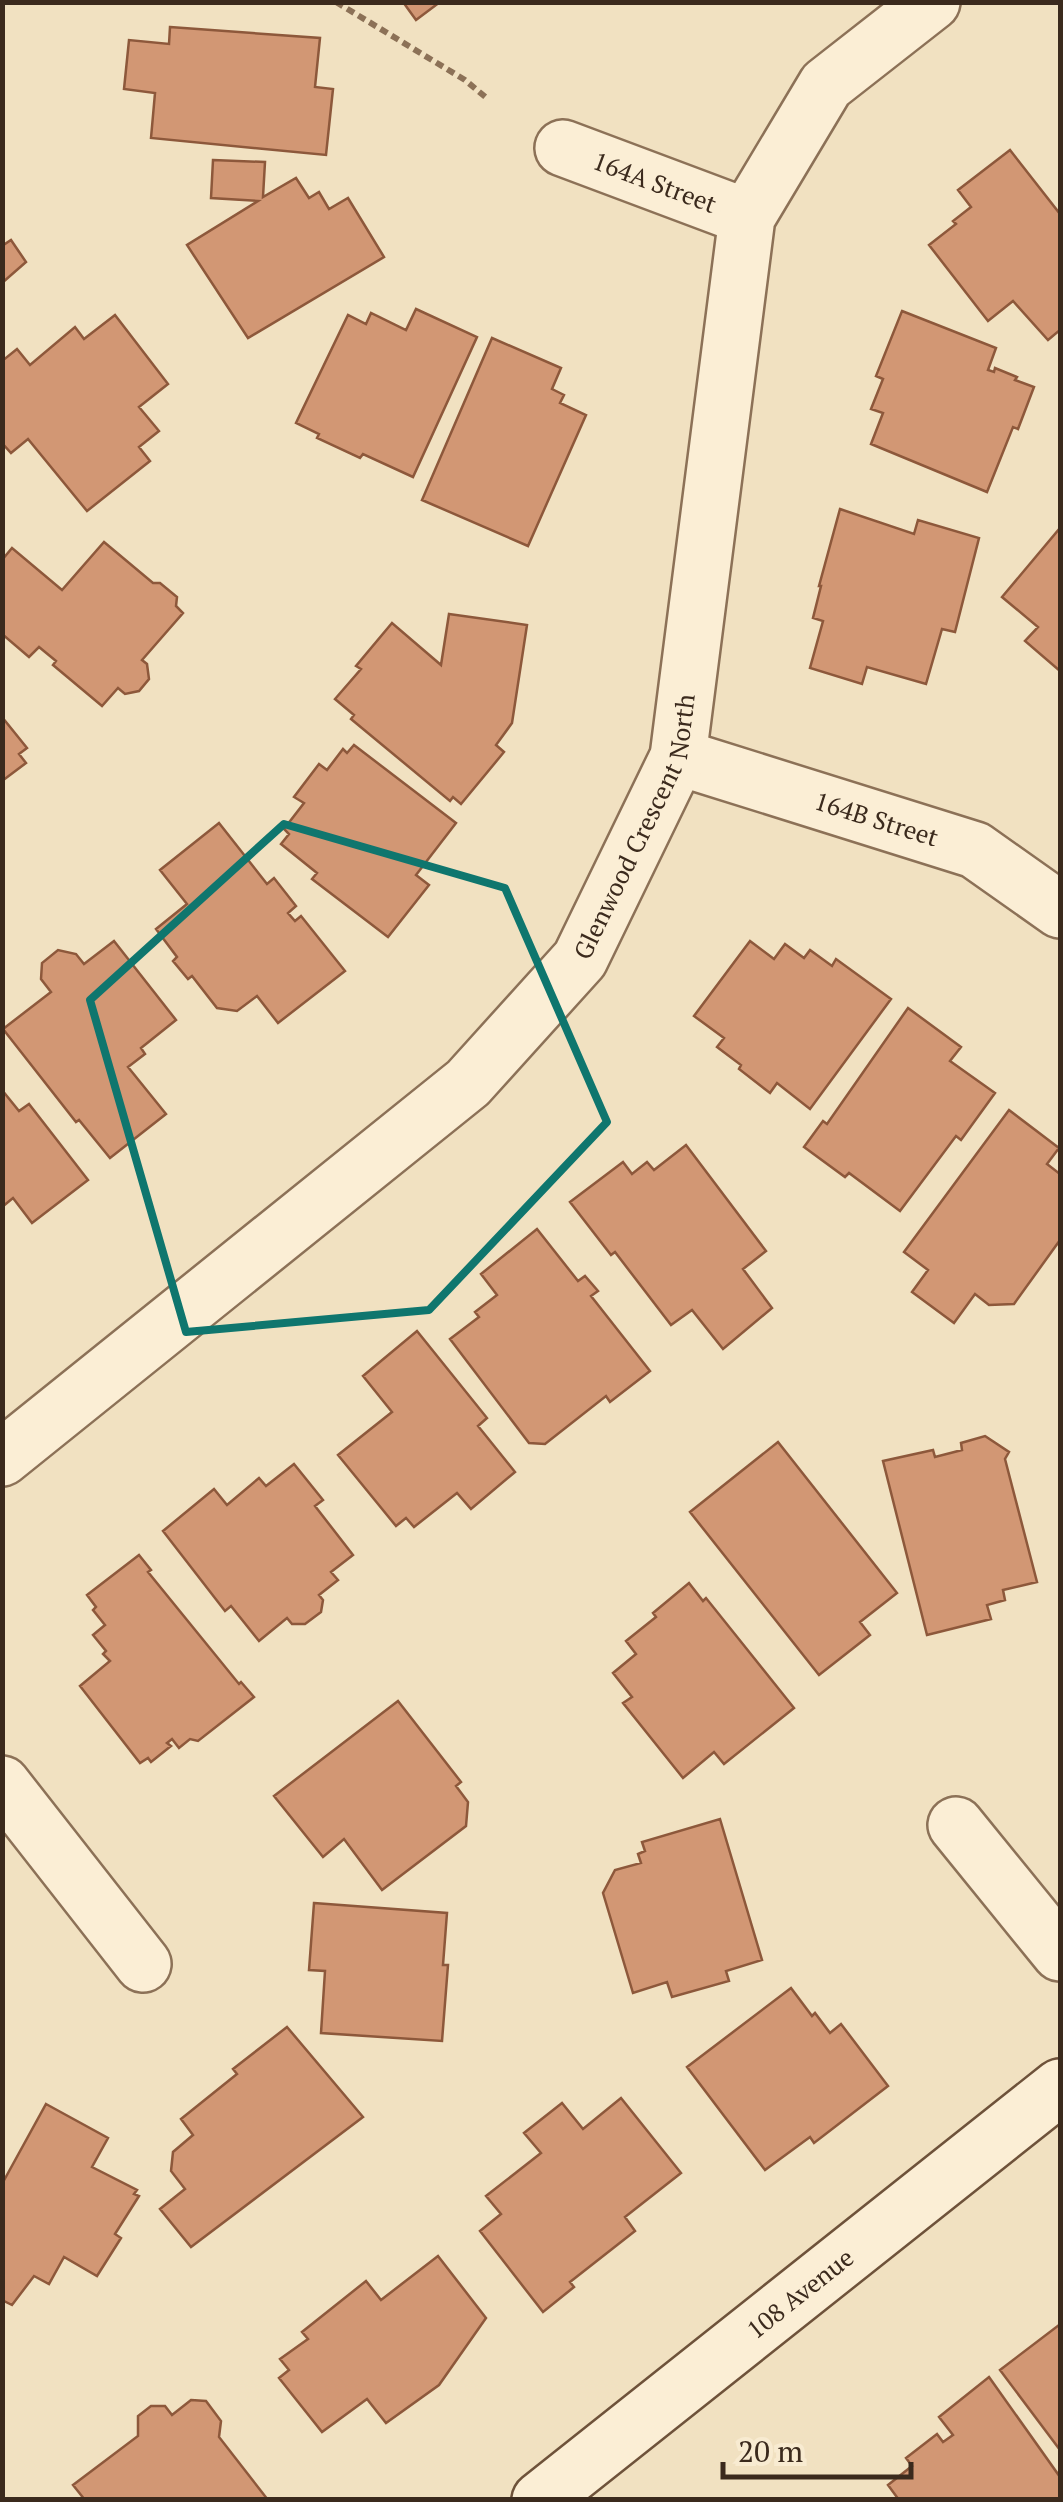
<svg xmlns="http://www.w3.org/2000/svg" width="1063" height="2502" font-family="'PT Serif',serif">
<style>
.building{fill:#d29774;stroke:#8d583b;stroke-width:2.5}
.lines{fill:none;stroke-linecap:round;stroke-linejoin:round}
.street-casing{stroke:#8c7157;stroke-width:60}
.secondary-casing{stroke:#6e523a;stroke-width:60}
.path{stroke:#8c7157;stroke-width:6;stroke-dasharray:8 5;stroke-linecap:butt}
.street{stroke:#fbeed5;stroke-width:55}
.secondary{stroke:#fbeed5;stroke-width:55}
.marked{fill:none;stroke:#0f766e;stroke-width:8;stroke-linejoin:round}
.labels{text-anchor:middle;stroke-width:10;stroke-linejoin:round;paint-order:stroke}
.street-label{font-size:25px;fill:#3b2a1d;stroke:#f8ebd1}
</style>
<rect width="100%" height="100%" fill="#f1e1c1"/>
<path class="building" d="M 403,2 L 440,2 L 416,20 Z
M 170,27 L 320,38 L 315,87 L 333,89 L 326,155 L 151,138 L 155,93 L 124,89 L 129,40 L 169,44 Z
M 1010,150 L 1060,214 L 1060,330 L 1048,340 L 1013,301 L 988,321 L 929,245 L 956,224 L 953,221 L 971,207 L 958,190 Z
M 213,160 L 265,162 L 263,197 L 296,178 L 309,198 L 319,192 L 329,209 L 348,198 L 384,257 L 248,338 L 187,245 L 258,201 L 211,198 Z
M 11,240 L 26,262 L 2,283 L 2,246 Z
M 416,309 L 477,337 L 413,477 L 363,454 L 360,458 L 317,438 L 319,434 L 296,423 L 348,315 L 366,324 L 371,313 L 406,330 Z
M 902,311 L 996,348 L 988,370 L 994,372 L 995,368 L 1017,377 L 1015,380 L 1034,387 L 1018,429 L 1013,427 L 987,492 L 871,444 L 883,413 L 871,409 L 883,379 L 876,376 Z
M 115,315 L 168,384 L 139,407 L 159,431 L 139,447 L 150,461 L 87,511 L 28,439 L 11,453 L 2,443 L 2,361 L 17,349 L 30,365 L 75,327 L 84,339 Z
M 492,338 L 561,368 L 552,389 L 564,395 L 560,403 L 586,415 L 528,546 L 422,500 Z
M 840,509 L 914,534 L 918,520 L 979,538 L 955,632 L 942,629 L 926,684 L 867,667 L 862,684 L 810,668 L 823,621 L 813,618 L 821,586 L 819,586 Z
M 1060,528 L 1060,671 L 1025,641 L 1038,627 L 1002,597 Z
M 104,542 L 153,583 L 160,583 L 177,597 L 176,606 L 183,613 L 142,660 L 147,664 L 149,679 L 139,691 L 125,694 L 118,688 L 102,706 L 53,665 L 56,661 L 39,647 L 29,657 L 2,634 L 2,560 L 12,548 L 62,590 Z
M 449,614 L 527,625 L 512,723 L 496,745 L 504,752 L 461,804 L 453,797 L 450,801 L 351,719 L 354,715 L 335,699 L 361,669 L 356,666 L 392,623 L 441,665 Z
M 2,717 L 27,748 L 19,754 L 26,763 L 2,781 Z
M 354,745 L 456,823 L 416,875 L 429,885 L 388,937 L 312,879 L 317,873 L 281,844 L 289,834 L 284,829 L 304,803 L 294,797 L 319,764 L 327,770 L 343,749 L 347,753 Z
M 219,823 L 267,884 L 274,878 L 296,906 L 288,913 L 295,921 L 301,916 L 345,971 L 278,1023 L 257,996 L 237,1011 L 217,1008 L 192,976 L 188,979 L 173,961 L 177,957 L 156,929 L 187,904 L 160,870 Z
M 114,941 L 176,1020 L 141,1048 L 145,1054 L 128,1067 L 166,1114 L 110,1158 L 79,1120 L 76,1122 L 3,1029 L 51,992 L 41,979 L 42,963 L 58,950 L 76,954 L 84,964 Z
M 750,941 L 774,959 L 785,944 L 804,958 L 810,950 L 832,966 L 836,959 L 891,999 L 810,1109 L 777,1083 L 770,1093 L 739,1069 L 741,1065 L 717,1047 L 724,1038 L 694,1016 Z
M 908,1008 L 961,1047 L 950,1061 L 995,1093 L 961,1140 L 956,1136 L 900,1211 L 849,1173 L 845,1177 L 804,1147 L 823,1121 L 827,1124 Z
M 2,1090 L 19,1111 L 29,1104 L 88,1180 L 32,1223 L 13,1198 L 2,1207 Z
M 1009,1110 L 1059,1148 L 1047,1164 L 1060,1174 L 1060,1240 L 1014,1304 L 989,1305 L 975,1294 L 954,1323 L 912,1292 L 928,1270 L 904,1252 Z
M 686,1145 L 766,1251 L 743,1269 L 772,1308 L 723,1349 L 692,1310 L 671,1325 L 615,1252 L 611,1255 L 570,1202 L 623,1162 L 632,1174 L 647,1162 L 654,1170 Z
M 537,1229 L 578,1281 L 585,1276 L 598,1291 L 591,1296 L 650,1371 L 610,1402 L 606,1396 L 545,1444 L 529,1443 L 450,1339 L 479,1317 L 475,1312 L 497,1295 L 481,1274 Z
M 417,1331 L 487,1418 L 478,1426 L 515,1472 L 471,1509 L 457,1493 L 414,1527 L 406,1518 L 396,1526 L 338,1455 L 392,1412 L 363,1376 Z
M 985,1436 L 1009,1452 L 1005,1459 L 1037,1582 L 1003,1590 L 1005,1600 L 987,1605 L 991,1619 L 927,1635 L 883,1461 L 933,1450 L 935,1457 L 962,1450 L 961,1443 Z
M 778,1442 L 897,1593 L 860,1622 L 870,1635 L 819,1675 L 690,1512 Z
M 294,1464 L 323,1500 L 315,1506 L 353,1555 L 331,1572 L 338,1580 L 319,1595 L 323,1600 L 321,1612 L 305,1624 L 292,1624 L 287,1618 L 259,1641 L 231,1606 L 225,1611 L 163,1531 L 214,1489 L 227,1505 L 259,1478 L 266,1486 Z
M 139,1555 L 151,1570 L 148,1572 L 239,1684 L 241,1682 L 254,1697 L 198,1741 L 190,1739 L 179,1748 L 172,1739 L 167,1743 L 171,1746 L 151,1762 L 148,1758 L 140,1763 L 80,1686 L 110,1661 L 103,1654 L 106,1651 L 93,1635 L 105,1625 L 93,1610 L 96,1607 L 87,1595 Z
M 689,1583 L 703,1601 L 706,1598 L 794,1708 L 724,1764 L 714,1752 L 683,1778 L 623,1703 L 632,1697 L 613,1673 L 636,1654 L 626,1641 L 656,1617 L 653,1613 Z
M 398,1701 L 461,1782 L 456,1786 L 468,1802 L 466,1826 L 382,1890 L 344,1839 L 323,1857 L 274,1796 Z
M 720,1819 L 762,1960 L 726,1971 L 729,1981 L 672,1997 L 667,1982 L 633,1993 L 603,1893 L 615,1870 L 641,1863 L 638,1854 L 645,1851 L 642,1842 Z
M 314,1903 L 447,1913 L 443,1965 L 448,1965 L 442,2041 L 321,2033 L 325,1971 L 309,1970 Z
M 791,1988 L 812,2016 L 815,2013 L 830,2033 L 841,2024 L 888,2086 L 814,2143 L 810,2137 L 765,2170 L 687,2067 Z
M 287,2027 L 363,2117 L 191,2247 L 160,2209 L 185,2189 L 171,2171 L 173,2152 L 193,2135 L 181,2119 L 237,2074 L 233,2069 Z
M 621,2098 L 681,2173 L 625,2217 L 635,2231 L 570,2282 L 574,2287 L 543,2312 L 480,2231 L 501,2214 L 486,2196 L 541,2153 L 524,2133 L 562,2103 L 583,2129 Z
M 46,2104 L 108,2138 L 92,2167 L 137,2190 L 134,2194 L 139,2196 L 115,2234 L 121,2238 L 97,2276 L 64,2257 L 49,2284 L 34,2276 L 12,2305 L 2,2300 L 2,2184 Z
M 438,2256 L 486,2318 L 439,2385 L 386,2423 L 367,2399 L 322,2432 L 279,2378 L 289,2370 L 280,2359 L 308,2339 L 302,2332 L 366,2281 L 381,2300 Z
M 1059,2325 L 1060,2328 L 1060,2450 L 1000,2370 Z
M 989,2377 L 1060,2477 L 1060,2500 L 899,2500 L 888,2485 L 912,2466 L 906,2458 L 937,2434 L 943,2442 L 953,2435 L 939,2417 Z
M 191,2400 L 206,2401 L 221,2421 L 219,2437 L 268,2500 L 85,2500 L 73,2485 L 138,2436 L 138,2416 L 151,2406 L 165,2406 L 172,2415 Z"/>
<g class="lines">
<g class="street-casing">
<g id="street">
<path id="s1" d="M 563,148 L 747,217"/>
<path id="s2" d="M 678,757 L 975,850 L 1060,910"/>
<path id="s3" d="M 2,1458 L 468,1083 L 580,959 L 678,757 L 747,217 L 826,85 L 932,2"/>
<path d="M 2,1784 L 143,1964"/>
<path d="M 956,1825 L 1060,1953"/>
</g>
</g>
<g class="secondary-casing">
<g id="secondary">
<path id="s4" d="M 540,2500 L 1060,2087"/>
</g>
</g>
<path class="path" d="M 336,2 L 465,80 L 489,100"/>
<use href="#street" class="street"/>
<use href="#secondary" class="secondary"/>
</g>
<path class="marked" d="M 284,824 L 505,888 L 607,1122 L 429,1310 L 186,1332 L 90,1000 Z"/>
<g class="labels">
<g class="street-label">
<text dy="9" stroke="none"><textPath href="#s1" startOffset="98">164A Street</textPath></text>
<text dy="9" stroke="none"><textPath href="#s2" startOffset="208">164B Street</textPath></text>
<text dy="9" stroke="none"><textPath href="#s3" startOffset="910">Glenwood Crescent North</textPath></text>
<text dy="9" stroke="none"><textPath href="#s4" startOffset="332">108 Avenue</textPath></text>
</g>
</g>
<rect width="1063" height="2502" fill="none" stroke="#3b2a1d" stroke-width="10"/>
<path d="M723 2462v15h188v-15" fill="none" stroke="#3b2a1d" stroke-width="5"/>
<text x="738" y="2462" font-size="30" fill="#3b2a1d" stroke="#f8ebd1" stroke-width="8" paint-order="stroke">20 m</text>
</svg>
